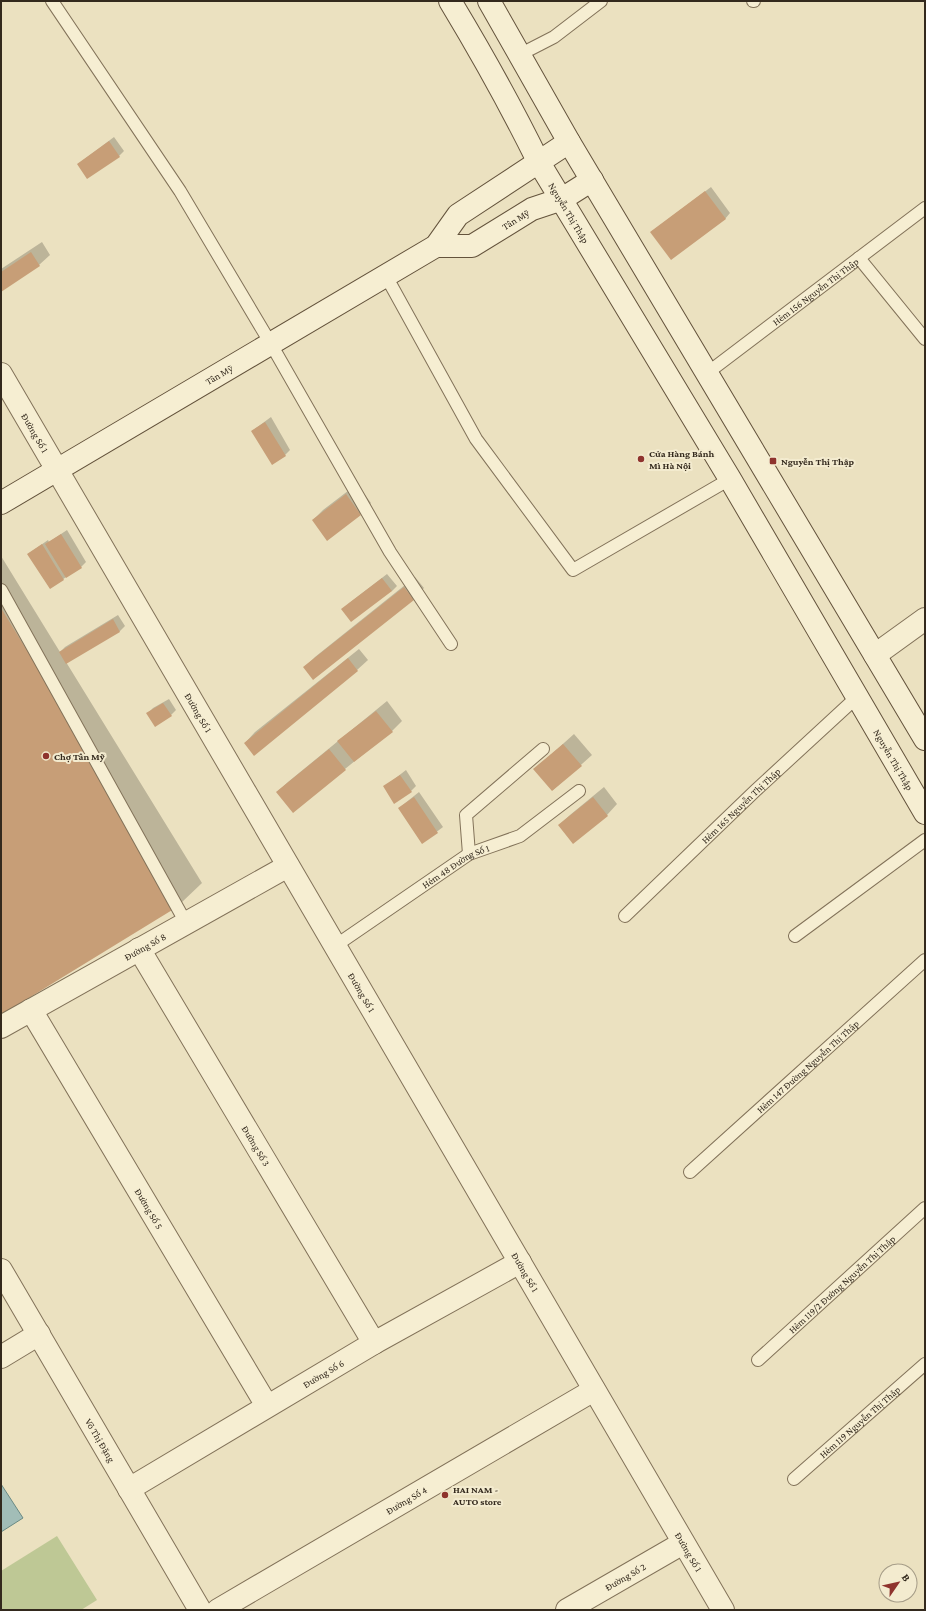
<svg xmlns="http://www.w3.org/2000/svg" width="926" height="1611" font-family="'Crimson Pro',serif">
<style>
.green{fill:#bec895}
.water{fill:#a2bdb7;stroke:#6a8a84}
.shadow{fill:#0003}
.building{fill:#c79e77}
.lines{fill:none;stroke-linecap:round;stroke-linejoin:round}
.service-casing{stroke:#827259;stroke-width:14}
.minor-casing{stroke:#827259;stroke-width:24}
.secondary-casing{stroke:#64533c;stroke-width:24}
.service{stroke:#f6eed2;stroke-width:12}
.minor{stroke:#f6eed2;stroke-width:22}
.secondary{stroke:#f6eed2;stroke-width:22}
.poi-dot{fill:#8e332d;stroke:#f3ebcf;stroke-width:1.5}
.labels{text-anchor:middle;stroke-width:4;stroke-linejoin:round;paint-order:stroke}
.street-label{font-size:10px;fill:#33291d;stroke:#f3ebcf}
.poi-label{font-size:10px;font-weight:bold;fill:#33291d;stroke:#f3ebcf;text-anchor:start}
</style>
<rect width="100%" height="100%" fill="#ebe1c0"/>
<path class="green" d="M 57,1536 L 97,1600 L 81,1610 L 1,1610 L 1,1571 Z"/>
<path class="water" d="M 1,1484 L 23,1518 L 1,1532 Z"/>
<path class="shadow" d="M 114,137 L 124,151 L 119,156 L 78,164 Z
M 711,187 L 730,213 L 725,219 L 651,232 Z
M 42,242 L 50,255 L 39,265 L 1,291 L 1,269 Z
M 271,417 L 290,450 L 285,455 L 252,431 Z
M 357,484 L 371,503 L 360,514 L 313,520 L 323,510 Z
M 67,530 L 86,562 L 81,567 L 50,588 L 28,554 L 48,540 L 49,542 Z
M 1,556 L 60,652 L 65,647 L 118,615 L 125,626 L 120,631 L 66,662 L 202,883 L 181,903 L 1,1014 Z
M 387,574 L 397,586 L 392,591 L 348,604 Z
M 415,577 L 424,588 L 413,599 L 314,678 L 305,667 L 315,657 Z
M 359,649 L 368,660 L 357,670 L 245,743 L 255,732 Z
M 169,699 L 176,710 L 171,715 L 148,713 L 153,708 Z
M 387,701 L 402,721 L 392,731 L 293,811 L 277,792 L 288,782 Z
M 574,734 L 592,755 L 553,790 L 535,769 Z
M 406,770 L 416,786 L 411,791 L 384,787 Z
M 604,787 L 617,804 L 607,815 L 559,825 L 570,815 Z
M 419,792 L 443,827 L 422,843 L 399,808 Z"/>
<path class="building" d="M 109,141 L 120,157 L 87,179 L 77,164 Z
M 705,191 L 726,219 L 671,260 L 650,232 Z
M 31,252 L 40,266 L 1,292 L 1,272 Z
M 265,422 L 286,456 L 272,465 L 251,431 Z
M 346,494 L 361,515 L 327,541 L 312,520 Z
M 61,534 L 82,568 L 66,578 L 45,544 Z
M 42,544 L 64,580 L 50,589 L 27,554 Z
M 382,578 L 392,591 L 351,622 L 341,609 Z
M 404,587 L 414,600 L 313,680 L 303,667 Z
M 1,608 L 182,904 L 1,1015 Z
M 113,619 L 120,632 L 66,664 L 59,652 Z
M 348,658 L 358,671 L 254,756 L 244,743 Z
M 163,703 L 172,716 L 155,727 L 146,713 Z
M 376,711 L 393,732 L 354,762 L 337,741 Z
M 563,744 L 582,766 L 552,791 L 533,769 Z
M 329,749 L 346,770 L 293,813 L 276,792 Z
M 400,775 L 412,792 L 394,804 L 383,786 Z
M 414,797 L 438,833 L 422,844 L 398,808 Z
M 593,797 L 608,816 L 573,844 L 558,825 Z"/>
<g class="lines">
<g class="service-casing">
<g id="service">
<path d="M 52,1 L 180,191 L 271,344 L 390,552 L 451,644"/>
<path d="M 753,1 L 754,1"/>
<path d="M 519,55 L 554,37 L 601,1"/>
<path d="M 859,258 L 925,339"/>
<path d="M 386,276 L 476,439 L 573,570 L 730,479"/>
<path id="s1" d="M 706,374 L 925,208"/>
<path d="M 1,590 L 186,923"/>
<path d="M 469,854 L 466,815 L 543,749"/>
<path id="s2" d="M 625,916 L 755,791 L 857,697"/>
<path d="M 795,936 L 925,840"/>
<path id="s3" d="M 335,946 L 469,854 L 520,836 L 579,791"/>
<path id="s4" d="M 690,1172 L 925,960"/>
<path id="s5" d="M 758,1360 L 925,1208"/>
<path id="s6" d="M 794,1479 L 925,1364"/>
</g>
</g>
<g class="minor-casing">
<g id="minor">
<path id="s7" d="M 1,374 L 723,1610"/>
<path d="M 875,655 L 925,619"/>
<path id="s8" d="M 139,949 L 374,1343"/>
<path id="s9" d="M 31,1010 L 267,1406"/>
<path id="s10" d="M 1,1027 L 288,866"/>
<path id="s11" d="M 1,1270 L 200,1610"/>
<path d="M 1,1357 L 39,1334"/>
<path id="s12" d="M 129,1489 L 374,1343 L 520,1262"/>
<path id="s13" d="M 218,1610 L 594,1390"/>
<path id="s14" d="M 567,1610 L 683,1543"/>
</g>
</g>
<g class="secondary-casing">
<g id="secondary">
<path id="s15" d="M 450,1 C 482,54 511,106 538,161 L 730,479 L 925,813"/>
<path d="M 489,1 L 569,142 L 925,739"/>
<path id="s16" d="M 436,246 L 472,246 L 532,209 L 562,199 L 592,180"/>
<path id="s17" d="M 1,503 L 436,246 L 458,215 L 569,142"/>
</g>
</g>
<use href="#service" class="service"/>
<use href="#minor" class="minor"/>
<use href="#secondary" class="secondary"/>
</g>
<g class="poi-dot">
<circle cx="641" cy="459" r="4"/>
<rect x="769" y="457" width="8" height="8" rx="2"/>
<circle cx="46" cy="756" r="4"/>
<circle cx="445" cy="1495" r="4"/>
</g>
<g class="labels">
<g class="street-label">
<text dy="4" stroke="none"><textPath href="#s15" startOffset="243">Nguyễn Thị Thập</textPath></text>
<text dy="4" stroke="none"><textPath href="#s16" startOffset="87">Tân Mỹ</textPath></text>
<text dy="4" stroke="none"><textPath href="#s1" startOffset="137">Hẻm 156 Nguyễn Thị Thập</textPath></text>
<text dy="4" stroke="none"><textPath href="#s17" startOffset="253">Tân Mỹ</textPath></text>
<text dy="4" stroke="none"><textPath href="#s7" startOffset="68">Đường Số 1</textPath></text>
<text dy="4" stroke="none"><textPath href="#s7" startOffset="392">Đường Số 1</textPath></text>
<text dy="4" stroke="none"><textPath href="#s15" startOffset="879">Nguyễn Thị Thập</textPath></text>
<text dy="4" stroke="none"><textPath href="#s2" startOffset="160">Hẻm 165 Nguyễn Thị Thập</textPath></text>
<text dy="4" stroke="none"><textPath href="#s3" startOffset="145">Hẻm 48 Đường Số 1</textPath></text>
<text dy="4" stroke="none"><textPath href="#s10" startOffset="165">Đường Số 8</textPath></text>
<text dy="4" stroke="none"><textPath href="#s7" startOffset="716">Đường Số 1</textPath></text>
<text dy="4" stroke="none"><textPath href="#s4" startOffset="158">Hẻm 147 Đường Nguyễn Thị Thập</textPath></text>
<text dy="4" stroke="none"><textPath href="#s8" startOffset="229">Đường Số 3</textPath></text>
<text dy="4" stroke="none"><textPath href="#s9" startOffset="231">Đường Số 5</textPath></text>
<text dy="4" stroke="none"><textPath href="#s7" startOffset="1040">Đường Số 1</textPath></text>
<text dy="4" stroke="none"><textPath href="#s5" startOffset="113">Hẻm 119/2 Đường Nguyễn Thị Thập</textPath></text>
<text dy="4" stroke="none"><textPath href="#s12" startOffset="226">Đường Số 6</textPath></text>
<text dy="4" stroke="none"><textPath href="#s6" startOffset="87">Hẻm 119 Nguyễn Thị Thập</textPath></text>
<text dy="4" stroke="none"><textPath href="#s11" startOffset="197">Võ Thị Đặng</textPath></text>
<text dy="4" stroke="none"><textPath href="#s13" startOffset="218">Đường Số 4</textPath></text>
<text dy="4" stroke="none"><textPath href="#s7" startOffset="1364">Đường Số 1</textPath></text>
<text dy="4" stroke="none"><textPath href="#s14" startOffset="67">Đường Số 2</textPath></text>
</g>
<g class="poi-label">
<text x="649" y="457">Cửa Hàng Bánh<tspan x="649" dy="12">Mì Hà Nội</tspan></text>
<text x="781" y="465">Nguyễn Thị Thập</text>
<text x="54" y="760">Chợ Tân Mỹ</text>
<text x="453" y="1493">HAI NAM -<tspan x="453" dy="12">AUTO store</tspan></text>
</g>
</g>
<rect width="926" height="1611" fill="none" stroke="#33291d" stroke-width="4"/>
<g transform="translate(898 1583) rotate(56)"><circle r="19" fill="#f3ebcf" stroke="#a69d88"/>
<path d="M0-3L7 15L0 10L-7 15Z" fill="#8e332d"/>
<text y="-6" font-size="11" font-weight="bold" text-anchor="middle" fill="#33291d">B</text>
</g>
</svg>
